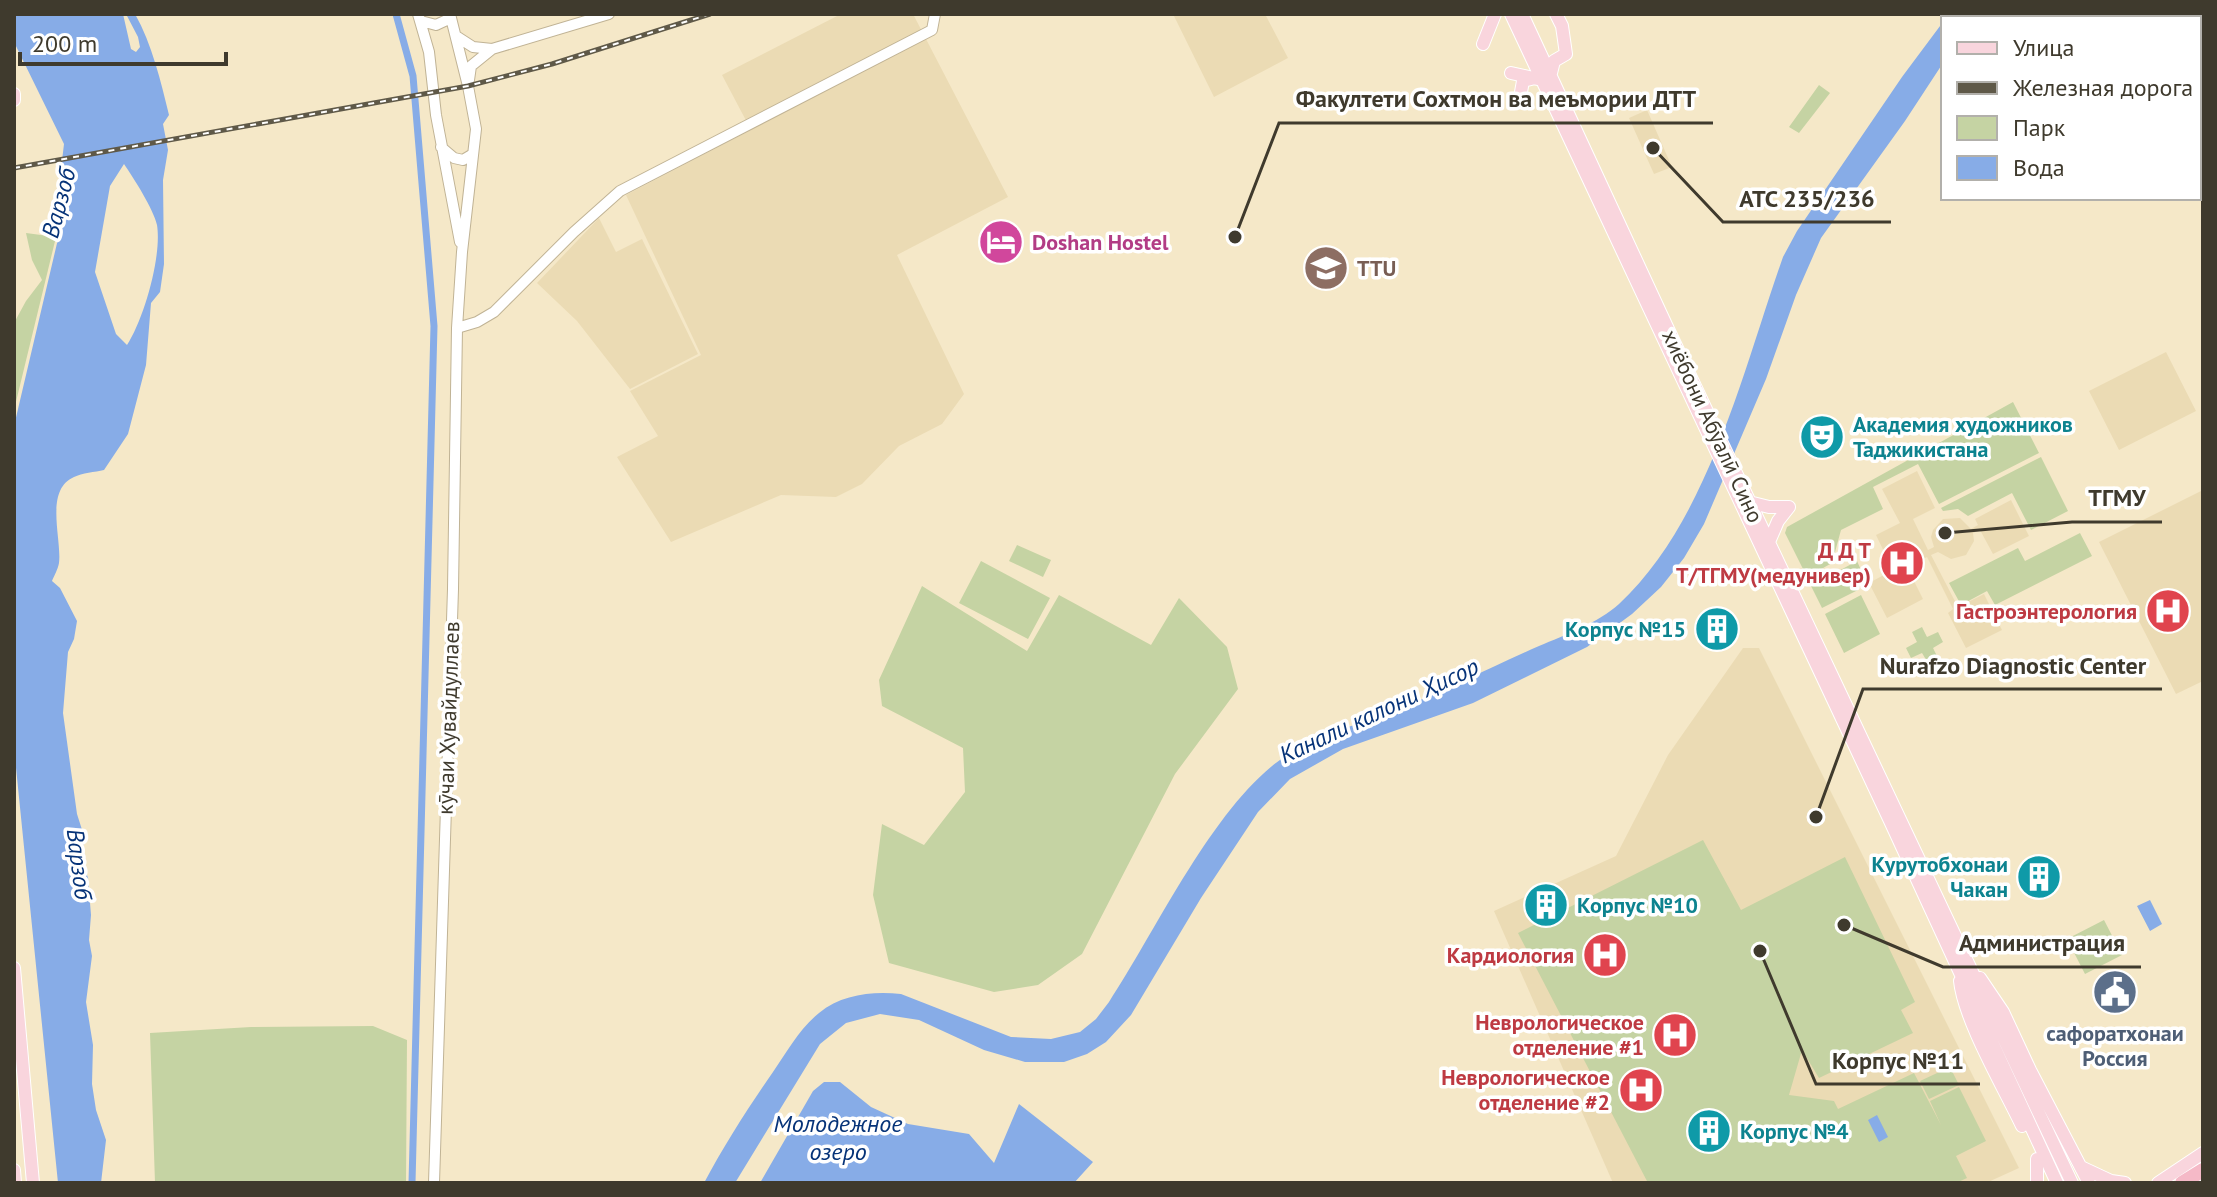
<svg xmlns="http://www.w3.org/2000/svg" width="2217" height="1197" font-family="'PT Sans',sans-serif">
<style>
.built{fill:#ebdbb4}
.green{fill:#c5d3a3}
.water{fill:#87ace7;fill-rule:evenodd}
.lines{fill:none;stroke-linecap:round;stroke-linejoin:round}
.canal{stroke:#87ace7;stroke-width:7}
.minor-casing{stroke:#c0b395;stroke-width:12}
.major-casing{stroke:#fff;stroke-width:14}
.highway-casing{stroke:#fff;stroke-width:16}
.minor{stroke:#fff;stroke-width:10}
.major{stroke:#f9d5dd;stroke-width:12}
.highway{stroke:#f5b9c7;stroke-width:14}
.rail-casing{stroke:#5f5948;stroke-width:5}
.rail{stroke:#fff;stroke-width:2;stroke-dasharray:6;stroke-linecap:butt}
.labels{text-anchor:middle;stroke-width:7;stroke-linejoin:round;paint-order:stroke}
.hotel-label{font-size:22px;font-weight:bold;fill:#b23c85;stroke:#fff;text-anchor:start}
.education-label{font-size:22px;font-weight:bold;fill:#785e54;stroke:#fff;text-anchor:start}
.culture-label{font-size:22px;font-weight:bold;fill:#0d838f;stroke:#fff;text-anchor:start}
.street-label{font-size:22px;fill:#3f3a2d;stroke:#fff}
.health-label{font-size:22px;font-weight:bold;fill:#be3a42;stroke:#fff;text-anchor:end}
.service-label{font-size:22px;font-weight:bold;fill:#4e5e75;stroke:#fff}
.water-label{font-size:24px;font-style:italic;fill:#063378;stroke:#fff}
.leader{fill:none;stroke:#3f3a2d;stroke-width:3}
.callout-dot{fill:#3f3a2d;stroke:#fff;stroke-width:3}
.callout-label{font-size:24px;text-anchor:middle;font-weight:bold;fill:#3f3a2d;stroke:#fff;stroke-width:7;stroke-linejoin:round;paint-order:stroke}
</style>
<rect width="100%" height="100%" fill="#f5e8c8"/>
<path class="built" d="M 841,14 L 913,14 L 1008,197 L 897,255 L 964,394 L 942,424 L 899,446 L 862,484 L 836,497 L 781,495 L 671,542 L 617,457 L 658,436 L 630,391 L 701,355 L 626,195 L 751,130 L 722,75 Z
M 1173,14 L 1265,14 L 1288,58 L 1214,97 Z
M 1647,110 L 1672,167 L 1654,174 L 1629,118 Z
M 599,218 L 616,252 L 642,239 L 698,354 L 630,389 L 577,321 L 537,283 Z
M 2166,352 L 2196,411 L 2119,450 L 2089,391 Z
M 1917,471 L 1935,508 L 1913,519 L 1928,550 L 1934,547 L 1931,537 L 1933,530 L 1943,519 L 1960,518 L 1971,529 L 1978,525 L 1975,519 L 2011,500 L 2029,536 L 1993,554 L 1980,530 L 1973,533 L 1974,541 L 1966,555 L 1951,559 L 1938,552 L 1931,555 L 1958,607 L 1984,594 L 2002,630 L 1966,648 L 1948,613 L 1953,609 L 1927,557 L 1907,567 L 1923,599 L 1887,618 L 1869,583 L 1893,570 L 1876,535 L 1900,523 L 1882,489 Z
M 2203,490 L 2203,681 L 2176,694 L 2099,542 Z
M 1743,648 L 1759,648 L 2019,1168 L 1986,1183 L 1613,1183 L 1494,911 L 1616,856 L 1668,755 Z"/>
<path class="green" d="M 2203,38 L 2203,194 L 2199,186 L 2199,40 Z
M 1819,85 L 1830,93 L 1799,133 L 1789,127 Z
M 26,233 L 56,237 L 14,410 L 14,323 L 26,301 L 42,280 L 32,260 Z
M 2013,402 L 2039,453 L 1939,504 L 1918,464 L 1873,487 L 1883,509 L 1841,530 L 1832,563 L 1807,577 L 1785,533 L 1787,527 Z
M 2041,457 L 2068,511 L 2031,530 L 2012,493 L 1968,516 L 1958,509 L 1943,511 L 1941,508 Z
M 2080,533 L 2092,556 L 1995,605 L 1987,591 L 1961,605 L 1949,583 L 2018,548 L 2025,561 Z
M 1017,545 L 1051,560 L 1043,577 L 1009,561 Z
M 981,561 L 1050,598 L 1028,639 L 959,603 Z
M 1857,561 L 1861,570 L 1858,590 L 1822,608 L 1811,586 Z
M 922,586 L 1027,651 L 1059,595 L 1151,645 L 1179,598 L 1227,647 L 1238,689 L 1175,774 L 1082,954 L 1038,985 L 994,992 L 889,963 L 873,895 L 882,824 L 924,845 L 965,792 L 963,748 L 882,706 L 879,680 Z
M 1861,595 L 1880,634 L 1844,653 L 1825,614 Z
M 1922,627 L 1927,637 L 1938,632 L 1943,642 L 1933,648 L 1938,658 L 1928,663 L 1922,653 L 1911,658 L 1906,648 L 1917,642 L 1912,632 Z
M 1703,840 L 1741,910 L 1845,857 L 1915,1002 L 1901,1010 L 1913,1033 L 1819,1078 L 1802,1050 L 1789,1095 L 1834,1101 L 1838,1109 L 1914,1073 L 1941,1125 L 1930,1101 L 1959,1087 L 1986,1141 L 1956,1156 L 1967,1178 L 1956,1183 L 1648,1183 L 1518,933 Z
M 2104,920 L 2122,955 L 2085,974 L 2067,939 Z
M 373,1026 L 407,1040 L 406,1183 L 155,1183 L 150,1033 L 251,1027 Z
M 1950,1067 L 1959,1085 L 1929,1099 L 1920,1081 Z"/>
<path class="water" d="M 14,14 L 123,14 L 131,49 L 136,52 L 140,47 L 138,37 L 126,14 L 135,14 C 152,44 161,82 169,115 L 163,124 L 168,150 L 163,180 L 164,264 L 160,292 L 151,303 L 146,365 L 128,434 L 104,470 C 95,472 82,473 74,477 C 44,490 62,539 59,563 C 58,569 54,576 52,581 L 60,588 L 77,621 L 74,639 L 68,652 L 63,713 L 77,814 L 84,836 L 82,861 L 88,878 L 91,915 L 89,940 L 92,956 L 86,1002 L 93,1045 L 92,1084 L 96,1110 L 106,1140 L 101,1183 L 58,1183 L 14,748 L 14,426 L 58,239 L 66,186 L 61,169 L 64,144 L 14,42 ZM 124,164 C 133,177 154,210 157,225 C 162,256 144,319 127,345 L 116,334 L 95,272 L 110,186 Z
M 1943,22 L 1943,63 L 1905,121 L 1821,238 L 1796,295 L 1766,379 L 1704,524 L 1684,558 L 1661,587 L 1632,614 L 1587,647 L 1473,703 L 1343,749 L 1290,779 L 1258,812 L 1201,898 L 1131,1015 L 1106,1042 L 1087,1054 L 1064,1062 L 1025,1062 L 984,1050 L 919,1020 L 880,1014 L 846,1023 L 820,1044 L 735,1183 L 704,1183 C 725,1144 748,1108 773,1072 C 787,1052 799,1029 819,1013 C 842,994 873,991 901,994 L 1011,1037 L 1051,1039 L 1080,1032 L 1096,1019 L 1109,1002 C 1157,929 1214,805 1284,757 C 1314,735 1355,726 1389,713 C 1440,693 1489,668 1539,646 C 1565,635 1598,623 1619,604 C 1709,520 1743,370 1783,257 L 1797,231 L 1902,77 Z
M 2150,900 L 2162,924 L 2150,931 L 2137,906 Z
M 824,1082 L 840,1082 L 871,1107 L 908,1124 L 969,1134 L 994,1163 L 1019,1104 L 1093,1162 L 1074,1183 L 760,1183 L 813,1091 Z
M 1877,1115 L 1888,1137 L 1879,1142 L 1868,1120 Z"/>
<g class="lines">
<path class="canal" d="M 396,14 L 413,76 L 434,326 L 412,1183"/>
<g class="minor-casing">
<path id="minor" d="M 418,14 L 429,52 L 436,115 L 460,242
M 421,21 L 436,25 L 451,18
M 456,36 L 473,47 L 492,49
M 469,80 L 471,66 L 492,49 L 609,14
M 441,147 L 454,158 L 463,160 L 473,154
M 457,328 L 477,322 L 494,312 L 574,232 L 620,191 L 932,30 L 935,14
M 434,1183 L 453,589 L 457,328 L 462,252 L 476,129 L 468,86 L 450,14"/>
</g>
<g class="major-casing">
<path id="major" d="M 1511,14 L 1891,823 L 2057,1183
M 1522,14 L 1667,327 L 2072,1183
M 1483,44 L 1495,14
M 1511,73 L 1542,80
M 1551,73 L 1554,61 L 1566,54 L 1562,26 L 1556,14
M 1521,92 L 1523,81 L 1535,78
M 14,94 L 14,100
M 1749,502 L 1769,507 L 1789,507
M 1769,542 L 1778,521 L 1789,507
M 14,968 L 33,1183
M 1980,978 L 2003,1012 L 2030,1070 L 2089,1183
M 1960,981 C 1964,1020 2004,1088 2022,1126
M 2081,1167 L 2111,1181 L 2125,1183
M 14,1170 L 15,1183
M 2037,1183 L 2037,1159
M 2158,1183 L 2203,1153"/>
</g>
<g class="highway-casing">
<path id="highway" d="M 2182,1183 L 2203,1170"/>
</g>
<use href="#minor" class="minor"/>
<use href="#major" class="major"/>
<use href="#highway" class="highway"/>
<g class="rail-casing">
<path id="rail" d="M 14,168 L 468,86 L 552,64 L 710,14"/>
</g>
<use href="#rail" class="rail"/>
</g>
<defs>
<g id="hotel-disc" transform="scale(2.3)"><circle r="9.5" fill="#d1479c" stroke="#fff"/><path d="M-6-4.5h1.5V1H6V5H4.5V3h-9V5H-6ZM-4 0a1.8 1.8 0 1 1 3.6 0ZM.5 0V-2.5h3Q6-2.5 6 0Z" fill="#fff"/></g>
<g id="university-disc" transform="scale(2.3)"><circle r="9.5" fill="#8d6e63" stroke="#fff"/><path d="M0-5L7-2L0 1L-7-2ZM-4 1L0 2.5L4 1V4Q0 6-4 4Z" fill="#fff"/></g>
<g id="theatre-disc" transform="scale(2.3)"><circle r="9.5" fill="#0f9aa8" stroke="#fff"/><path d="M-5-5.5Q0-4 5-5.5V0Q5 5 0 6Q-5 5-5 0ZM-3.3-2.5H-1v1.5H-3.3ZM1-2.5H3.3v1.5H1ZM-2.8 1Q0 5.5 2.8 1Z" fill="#fff"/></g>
<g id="hospital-disc" transform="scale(2.3)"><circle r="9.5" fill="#e0444e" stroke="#fff"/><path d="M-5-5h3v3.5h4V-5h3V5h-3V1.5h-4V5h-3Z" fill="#fff"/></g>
<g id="building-disc" transform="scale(2.3)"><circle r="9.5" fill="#0f9aa8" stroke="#fff"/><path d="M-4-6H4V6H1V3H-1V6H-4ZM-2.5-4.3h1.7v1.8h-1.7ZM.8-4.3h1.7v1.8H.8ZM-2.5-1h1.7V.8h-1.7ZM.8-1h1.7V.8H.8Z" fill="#fff"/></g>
<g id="civic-disc" transform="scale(2.3)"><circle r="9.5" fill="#5c6f8a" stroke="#fff"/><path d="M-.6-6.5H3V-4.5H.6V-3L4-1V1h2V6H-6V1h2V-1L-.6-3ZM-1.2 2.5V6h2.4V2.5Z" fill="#fff"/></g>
</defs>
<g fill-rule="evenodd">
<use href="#hotel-disc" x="1001" y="242"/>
<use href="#university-disc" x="1326" y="268"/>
<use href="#theatre-disc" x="1822" y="437"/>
<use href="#hospital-disc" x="1902" y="563"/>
<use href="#hospital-disc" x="2168" y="611"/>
<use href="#building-disc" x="1717" y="629"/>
<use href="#building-disc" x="2039" y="877"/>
<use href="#building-disc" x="1546" y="905"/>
<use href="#hospital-disc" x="1605" y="955"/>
<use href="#civic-disc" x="2115" y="992"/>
<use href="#hospital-disc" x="1675" y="1035"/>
<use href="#hospital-disc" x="1641" y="1090"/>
<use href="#building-disc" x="1709" y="1131"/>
</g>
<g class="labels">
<g class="hotel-label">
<text x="1032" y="250">Doshan Hostel</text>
</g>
<g class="education-label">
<text x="1357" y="276">TTU</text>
</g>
<g class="culture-label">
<text x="1853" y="432">Академия художников<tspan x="1853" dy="25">Таджикистана</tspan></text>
<text x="1686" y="637" text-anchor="end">Корпус №15</text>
<text x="2008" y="872" text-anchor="end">Курутобхонаи<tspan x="2008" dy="25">Чакан</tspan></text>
<text x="1577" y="913">Корпус №10</text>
<text x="1740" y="1139">Корпус №4</text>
</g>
<g class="street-label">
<text transform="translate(1713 426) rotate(65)" y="8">хиёбони Абӯалӣ Сино</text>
<text transform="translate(448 718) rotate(-88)" y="8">кӯчаи Хувайдуллаев</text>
</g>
<g class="health-label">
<text x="1871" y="558">Д Д Т<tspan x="1871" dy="25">Т/ТГМУ(медунивер)</tspan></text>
<text x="2137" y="619">Гастроэнтерология</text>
<text x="1574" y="963">Кардиология</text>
<text x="1644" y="1030">Неврологическое<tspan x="1644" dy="25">отделение #1</tspan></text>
<text x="1610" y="1085">Неврологическое<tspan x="1610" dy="25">отделение #2</tspan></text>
</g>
<g class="service-label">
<text x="2115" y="1041">сафоратхонаи<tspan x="2115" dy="25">Россия</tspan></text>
</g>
<g class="water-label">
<text transform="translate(59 203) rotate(-75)" y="8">Варзоб</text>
<text transform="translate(1379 711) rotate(-25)" y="8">Канали калони Ҳисор</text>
<text transform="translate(79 864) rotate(83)" y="8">Варзоб</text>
<text x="838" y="1132">Молодежное<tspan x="838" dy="28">озеро</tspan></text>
</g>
</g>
<path class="leader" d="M1235 237L1279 123H1713M1653 148L1723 222H1891M1945 533L2072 522H2162M1816 817L1863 689H2162M1844 925L1943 967H2141M1760 951L1816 1084H1980"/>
<g class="callout-dot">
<circle cx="1235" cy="237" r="8"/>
<circle cx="1653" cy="148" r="8"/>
<circle cx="1945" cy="533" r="8"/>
<circle cx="1816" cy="817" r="8"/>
<circle cx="1844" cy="925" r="8"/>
<circle cx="1760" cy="951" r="8"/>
</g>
<g class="callout-label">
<text x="1496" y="107">Факултети Сохтмон ва меъмории ДТТ</text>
<text x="1807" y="207">АТС 235/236</text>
<text x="2117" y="506">ТГМУ</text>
<text x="2013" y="674">Nurafzo Diagnostic Center</text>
<text x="2042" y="951">Администрация</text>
<text x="1898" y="1069">Корпус №11</text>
</g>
<rect width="2217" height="1197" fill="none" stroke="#3f3a2d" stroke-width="32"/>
<rect x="1941" y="16" width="260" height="184" fill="#ffffff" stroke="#b2b0ab" stroke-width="2"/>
<rect x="1957" y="42" width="40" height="12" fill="#f9d5dd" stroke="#b2b0ab" stroke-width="2"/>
<text x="2013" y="56" font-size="24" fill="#3f3a2d">Улица</text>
<rect x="1957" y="82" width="40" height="12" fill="#5f5948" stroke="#b2b0ab" stroke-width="2"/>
<text x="2013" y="96" font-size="24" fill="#3f3a2d">Железная дорога</text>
<rect x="1957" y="116" width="40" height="24" fill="#c5d3a3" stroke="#b2b0ab" stroke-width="2"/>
<text x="2013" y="136" font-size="24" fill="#3f3a2d">Парк</text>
<rect x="1957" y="156" width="40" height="24" fill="#87ace7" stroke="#b2b0ab" stroke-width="2"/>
<text x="2013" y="176" font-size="24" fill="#3f3a2d">Вода</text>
<path d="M20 52v12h206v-12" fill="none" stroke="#3f3a2d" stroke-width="4"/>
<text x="32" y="52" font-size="24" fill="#3f3a2d" stroke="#ffffff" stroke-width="6" paint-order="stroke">200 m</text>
</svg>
